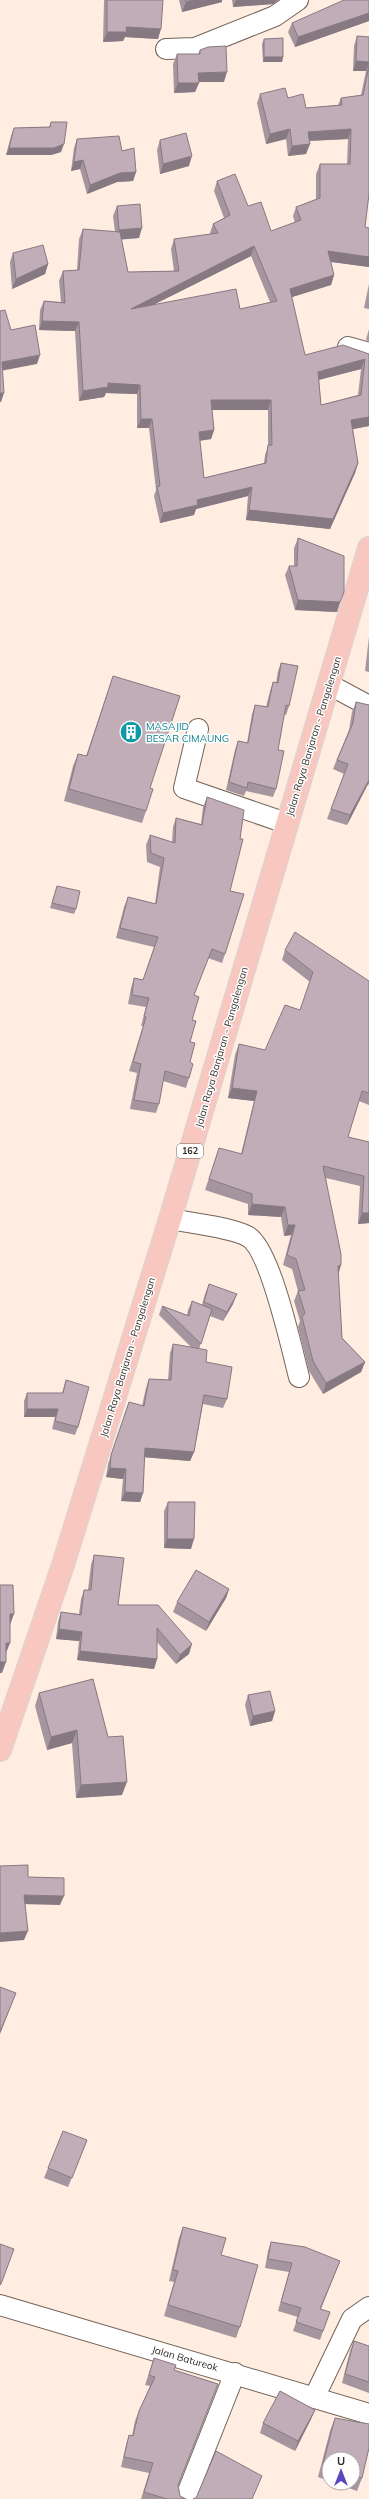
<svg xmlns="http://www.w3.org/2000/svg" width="369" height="2499" font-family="Mulish,sans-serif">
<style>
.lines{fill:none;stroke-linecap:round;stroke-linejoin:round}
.street-casing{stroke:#726458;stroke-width:22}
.primary-casing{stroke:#d6d5d4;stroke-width:24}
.street{stroke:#fff;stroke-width:20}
.primary{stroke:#f8c7c0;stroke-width:22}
.wall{fill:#a5959e;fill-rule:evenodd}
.shaded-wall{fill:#867981}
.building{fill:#c0adb8;stroke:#867981;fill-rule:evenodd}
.labels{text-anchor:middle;stroke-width:3;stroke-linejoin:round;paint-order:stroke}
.shield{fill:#fefefe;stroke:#706c68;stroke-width:1}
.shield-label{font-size:9px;font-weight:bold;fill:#332d28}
.culture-label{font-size:10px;fill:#0d838f;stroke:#fefefe;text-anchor:start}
.street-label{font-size:10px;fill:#332d28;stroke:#fefefe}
</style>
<rect width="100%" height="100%" fill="#feede0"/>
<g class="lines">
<g class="street-casing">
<path id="street" d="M 166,49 L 195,48 L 275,16 L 298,0
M 348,347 L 369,353
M 330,685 L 369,706
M 198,729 L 184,788 L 286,823
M 170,1219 C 191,1223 230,1227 247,1236 C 270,1247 292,1350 299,1377
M 0,2305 L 369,2414
M 314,2398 L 352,2319 L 369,2307
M 185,2499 L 235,2373"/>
</g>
<g class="primary-casing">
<path id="primary" d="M 0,1750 L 63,1565 L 170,1219 L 369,548"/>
</g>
<use href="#street" class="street"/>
<use href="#primary" class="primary"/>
</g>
<path class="wall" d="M 104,0 L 163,0 L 158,39 L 125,37 L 123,41 L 103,42 Z
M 179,0 L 222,0 L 222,2 L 182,12 Z
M 232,0 L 278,0 L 273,4 L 233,7 Z
M 369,0 L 369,21 L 295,47 L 288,32 L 292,23 Z
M 357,36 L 369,37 L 369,200 L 368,201 L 365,227 L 369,267 L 331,262 L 334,275 L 331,285 L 291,297 L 305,355 L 369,354 L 369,426 L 353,429 L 358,463 L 355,473 L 330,529 L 246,520 L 248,496 L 196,509 L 194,515 L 160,523 L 154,496 L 156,490 L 149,428 L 137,428 L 137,394 L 106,393 L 104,397 L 79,401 L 75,331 L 39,330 L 40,310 L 44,301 L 61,302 L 59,281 L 63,271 L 77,270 L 79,239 L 83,229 L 115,232 L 113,216 L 117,206 L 139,238 L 121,239 L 128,272 L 174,271 L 171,249 L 174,239 L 210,234 L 210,233 L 213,224 L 224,218 L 214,191 L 217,181 L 248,206 L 271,231 L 295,223 L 293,216 L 296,207 L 316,199 L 316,174 L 320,164 L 347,164 L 348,139 L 310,141 L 306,154 L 288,156 L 286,139 L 266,144 L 257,103 L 260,94 L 288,98 L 306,108 L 338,105 L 341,98 L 361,95 L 366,71 L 353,71 L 354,46 ZM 251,256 L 270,302 L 240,309 L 155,304 ZM 361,369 L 358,395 L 321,405 L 319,380 ZM 212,410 L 268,410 L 268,446 L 265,455 L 264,463 L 204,478 L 200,441 L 211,439 L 214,430 Z
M 264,39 L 283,57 L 282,62 L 263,62 L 262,44 Z
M 200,50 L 224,82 L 199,82 L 195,92 L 174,93 L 173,64 L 177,54 L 198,54 Z
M 51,122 L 61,152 L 51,155 L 6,155 L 11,136 L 14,128 L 49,127 Z
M 77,139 L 122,151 L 136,172 L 133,181 L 117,182 L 87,194 L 80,169 L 71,171 L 74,148 Z
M 160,140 L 189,166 L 160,174 L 157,150 Z
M 13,253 L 48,264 L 45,274 L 12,289 L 10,262 Z
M 369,284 L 369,309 L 364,308 Z
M 369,329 L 369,341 L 366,340 Z
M 298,538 L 340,602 L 337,612 L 295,610 L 285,575 L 289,566 L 294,566 L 294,548 Z
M 369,637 L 369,672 L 365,671 Z
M 281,663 L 289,706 L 286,715 L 284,714 L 278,750 L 276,789 L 273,797 L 246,791 L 244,796 L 226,790 L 235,750 L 238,741 L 247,743 L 252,714 L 255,705 L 266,707 L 270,691 L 273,682 L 276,683 L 278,671 Z
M 113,676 L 146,811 L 142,823 L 64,801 L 73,766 L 78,754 L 86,756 Z
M 356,702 L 369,705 L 369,785 L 368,784 L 347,825 L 327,819 L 344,774 L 333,769 L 349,730 L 352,712 Z
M 207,797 L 230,891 L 225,954 L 222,963 L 208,958 L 194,995 L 190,1042 L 189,1078 L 186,1088 L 163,1081 L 159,1104 L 156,1113 L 130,1109 L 137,1073 L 129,1071 L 143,1026 L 141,1026 L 146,1007 L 128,1004 L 131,988 L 134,978 L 143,980 L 154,947 L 116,938 L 124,907 L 128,897 L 155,904 L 160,867 L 147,862 L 146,845 L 150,835 L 172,842 L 173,827 L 176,818 L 201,824 L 203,807 Z
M 57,886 L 76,909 L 74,914 L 50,908 Z
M 285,950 L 369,981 L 369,1105 L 359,1101 L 348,1137 L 369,1142 L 369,1223 L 358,1224 L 360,1186 L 326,1178 L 338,1274 L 342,1338 L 365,1362 L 361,1372 L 323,1394 L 309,1371 L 298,1327 L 300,1321 L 294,1301 L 298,1291 L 292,1269 L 283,1265 L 291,1235 L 284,1236 L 281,1217 L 248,1215 L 248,1204 L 205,1190 L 219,1148 L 241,1154 L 254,1101 L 228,1098 L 235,1055 L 239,1044 L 265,1050 L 300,1010 L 310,982 L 282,960 Z
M 209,1284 L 233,1304 L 223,1321 L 210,1316 L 199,1349 L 227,1399 L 223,1408 L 203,1404 L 194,1452 L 190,1461 L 144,1457 L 143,1493 L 140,1502 L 121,1501 L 123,1479 L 106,1477 L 108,1464 L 126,1411 L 142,1406 L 146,1388 L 149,1379 L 168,1380 L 170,1353 L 173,1344 L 191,1347 L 159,1315 L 162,1306 L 187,1315 L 188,1310 L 192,1301 L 202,1305 L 205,1294 Z
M 66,1380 L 78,1427 L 75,1435 L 52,1429 L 55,1417 L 24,1417 L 24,1401 L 27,1393 L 62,1393 Z
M 168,1502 L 191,1549 L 164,1548 L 164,1511 Z
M 94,1555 L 118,1605 L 158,1605 L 189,1654 L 176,1664 L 157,1642 L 157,1659 L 154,1669 L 77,1660 L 79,1641 L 56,1639 L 58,1622 L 61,1612 L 79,1614 L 81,1599 L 84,1590 L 88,1590 L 91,1565 Z
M 229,1589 L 226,1598 L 206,1631 L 173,1612 L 177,1602 Z
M 93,1679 L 122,1795 L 76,1798 L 72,1743 L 47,1750 L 35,1706 L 39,1693 Z
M 248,1695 L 275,1711 L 272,1721 L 250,1726 L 245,1705 Z
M 87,2141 L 68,2187 L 44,2178 L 48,2168 Z
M 183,2227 L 221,2255 L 240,2327 L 236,2338 L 164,2316 L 174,2282 L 169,2281 L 179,2238 Z
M 271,2242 L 340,2261 L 321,2309 L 330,2312 L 320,2340 L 293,2331 L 298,2317 L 278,2311 L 289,2272 L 265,2268 L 268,2251 Z
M 354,2341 L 369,2346 L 369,2393 L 342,2383 L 350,2351 Z
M 154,2358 L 174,2370 L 218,2384 L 178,2485 L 180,2496 L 186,2499 L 141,2499 L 149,2473 L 121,2467 L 126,2445 L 129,2435 L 132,2436 L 135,2421 L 139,2411 L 150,2386 L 145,2385 Z
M 315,2410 L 311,2419 L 295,2451 L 260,2433 L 263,2423 Z
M 335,2418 L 362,2478 L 357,2491 L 335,2483 L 353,2483 L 353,2459 L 329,2459 L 329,2481 L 318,2477 L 330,2431 Z"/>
<path class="shaded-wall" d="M 195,0 L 222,0 L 222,2 L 182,12 L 186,2 Z
M 236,0 L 278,0 L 273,4 L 233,7 Z
M 369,13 L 369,21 L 295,47 L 298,37 Z
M 126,27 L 161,29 L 158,39 L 125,37 L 123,41 L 103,42 L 107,32 Z
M 264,57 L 283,57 L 282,62 L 263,62 Z
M 356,61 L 369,62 L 369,64 L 366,71 L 353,71 Z
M 227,72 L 224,82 L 195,82 L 198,73 Z
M 178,83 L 199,83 L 195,92 L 174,93 Z
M 290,129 L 286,139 L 266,144 L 270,134 Z
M 351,129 L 348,139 L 305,141 L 308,132 Z
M 64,144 L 61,152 L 51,155 L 6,155 L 9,148 Z
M 310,144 L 306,154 L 288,156 L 292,146 Z
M 192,156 L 189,166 L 160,174 L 163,164 Z
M 83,160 L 80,169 L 71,171 L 74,162 Z
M 136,172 L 133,181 L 117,182 L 87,194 L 90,185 L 120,173 Z
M 142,228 L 139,238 L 116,240 L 119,230 Z
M 254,246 L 251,256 L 127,318 L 131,309 Z
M 328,251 L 369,257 L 369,267 L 325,261 Z
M 48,264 L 45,274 L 12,289 L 16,279 Z
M 334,275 L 331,285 L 286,299 L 290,289 Z
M 42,321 L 79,322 L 75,331 L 39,330 Z
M 40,355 L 37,364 L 0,371 L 2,362 Z
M 365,359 L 361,369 L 314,381 L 318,372 Z
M 108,383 L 140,385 L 137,394 L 106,393 L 104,397 L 79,401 L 83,391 Z
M 0,393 L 4,393 L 1,402 L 0,402 Z
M 211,400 L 271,400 L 268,410 L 207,410 Z
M 369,417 L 369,426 L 348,430 L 351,420 Z
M 141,419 L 152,419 L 149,428 L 137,428 Z
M 214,430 L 211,439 L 195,441 L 199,432 Z
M 358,463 L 355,473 L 330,529 L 246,520 L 249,510 Z
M 252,487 L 248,496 L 196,509 L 194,515 L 160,523 L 163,513 L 197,500 Z
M 298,600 L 340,602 L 337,612 L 295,610 Z
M 369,780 L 368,784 L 347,825 L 350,815 Z
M 232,1088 L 257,1091 L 254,1101 L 228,1098 Z
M 252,1204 L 285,1207 L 281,1217 L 248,1215 Z
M 362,1213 L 369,1213 L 369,1223 L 358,1224 Z
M 288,1225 L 295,1225 L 291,1235 L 284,1236 Z
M 341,1265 L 338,1276 L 338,1266 Z
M 237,1294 L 233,1304 L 223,1321 L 227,1312 Z
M 365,1362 L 361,1372 L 323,1394 L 326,1383 Z
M 27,1409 L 58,1409 L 55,1417 L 24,1417 Z
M 145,1448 L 194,1452 L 190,1461 L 142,1457 Z
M 110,1468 L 126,1469 L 123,1479 L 106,1477 Z
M 125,1492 L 143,1493 L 140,1502 L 121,1501 Z
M 167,1539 L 194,1539 L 191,1549 L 164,1548 Z
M 229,1589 L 226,1598 L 206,1631 L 209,1622 Z
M 10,1614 L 14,1614 L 10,1625 L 6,1625 Z
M 59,1629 L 82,1632 L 79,1641 L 56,1639 Z
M 6,1643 L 10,1643 L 6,1653 L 2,1653 Z
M 192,1644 L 189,1654 L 176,1664 L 180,1655 Z
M 80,1651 L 157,1659 L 154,1669 L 77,1660 Z
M 0,1662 L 6,1662 L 2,1673 L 0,1673 Z
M 275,1711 L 272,1721 L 250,1726 L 253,1716 Z
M 77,1730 L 72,1743 L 47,1750 L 51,1737 Z
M 127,1782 L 122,1795 L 76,1798 L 81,1785 Z
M 24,1895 L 64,1896 L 60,1905 L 20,1904 Z
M 28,1931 L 24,1940 L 0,1942 L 0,1933 Z
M 16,1993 L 11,2006 L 0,2034 L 0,2032 Z
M 315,2410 L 311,2419 L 295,2451 L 298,2441 Z"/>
<path class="building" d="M 107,0 L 163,0 L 161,29 L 126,27 L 127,32 L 107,32 Z
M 185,0 L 195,0 L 186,2 Z
M 344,0 L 369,0 L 369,13 L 298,37 L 292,23 Z
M 357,36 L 369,37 L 369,62 L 356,61 Z
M 283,38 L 283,57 L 264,57 L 264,39 Z
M 226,46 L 227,72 L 198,73 L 199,83 L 178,83 L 177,54 L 200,54 L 200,50 L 208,47 Z
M 369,66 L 369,194 L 365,227 L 369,228 L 369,257 L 328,251 L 334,275 L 290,289 L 305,355 L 343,345 L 369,354 L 369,417 L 351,420 L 358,463 L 333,519 L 249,510 L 252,487 L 197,500 L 198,505 L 163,513 L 157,487 L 160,486 L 152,419 L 141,419 L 140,385 L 108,383 L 108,387 L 83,391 L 79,322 L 42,321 L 44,301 L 65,303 L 63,271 L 79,270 L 83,229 L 120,232 L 128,272 L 179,271 L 174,239 L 218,233 L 213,224 L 230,215 L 217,181 L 235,174 L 248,206 L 261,202 L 271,231 L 301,220 L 296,207 L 320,198 L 320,164 L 350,164 L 351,129 L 308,132 L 310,144 L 292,146 L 290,129 L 270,134 L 260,94 L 285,88 L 288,98 L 303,94 L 306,108 L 342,105 L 341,98 L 363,95 ZM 254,246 L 277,301 L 240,309 L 236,289 L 131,309 ZM 365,359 L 361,395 L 321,405 L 318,372 ZM 211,400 L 271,400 L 272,445 L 268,445 L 266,463 L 204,478 L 199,432 L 214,430 Z
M 51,122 L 67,122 L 64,144 L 54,148 L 9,148 L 14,128 L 50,127 Z
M 186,133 L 192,156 L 163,164 L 160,140 Z
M 119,136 L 122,151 L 134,148 L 136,172 L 120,173 L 90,185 L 83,160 L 74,162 L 77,139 Z
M 140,204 L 142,228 L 119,230 L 117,206 Z
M 43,245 L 48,264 L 16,279 L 13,253 Z
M 5,310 L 11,330 L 35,325 L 40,355 L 2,362 L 4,393 L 0,393 L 0,311 Z
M 298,538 L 344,556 L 344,592 L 340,602 L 298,600 L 289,566 L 297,566 Z
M 281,663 L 298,666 L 289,706 L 286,705 L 278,750 L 284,751 L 276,789 L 248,782 L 247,788 L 229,782 L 238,741 L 248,743 L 255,705 L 268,707 L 273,682 L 278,683 Z
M 113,676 L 180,696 L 150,788 L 153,789 L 146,811 L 69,789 L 78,754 L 87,756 Z
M 356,702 L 369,705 L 369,780 L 350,815 L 331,809 L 348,764 L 337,760 L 353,723 Z
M 207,797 L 244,810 L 240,839 L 243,839 L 230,891 L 244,894 L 225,954 L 212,949 L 194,995 L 199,997 L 192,1020 L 196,1021 L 190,1042 L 195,1043 L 190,1062 L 193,1064 L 189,1078 L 165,1071 L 159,1104 L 134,1100 L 141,1064 L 133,1062 L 146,1017 L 144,1016 L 149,998 L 132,995 L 134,978 L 143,980 L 158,937 L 120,928 L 128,897 L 156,904 L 164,858 L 151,853 L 150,835 L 175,843 L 176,818 L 202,825 Z
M 57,886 L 80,891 L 76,909 L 52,903 Z
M 295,932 L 369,981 L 369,1093 L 362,1091 L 348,1137 L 369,1142 L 369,1213 L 362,1213 L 364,1176 L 323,1166 L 341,1254 L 341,1265 L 338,1266 L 342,1338 L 365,1362 L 326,1383 L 313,1361 L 302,1317 L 305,1313 L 298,1291 L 305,1290 L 296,1259 L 287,1255 L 295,1225 L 288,1225 L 285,1207 L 252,1204 L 252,1194 L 209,1179 L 219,1148 L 242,1154 L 257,1091 L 232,1088 L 239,1044 L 265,1050 L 285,1005 L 300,1010 L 313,972 L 285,950 Z
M 209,1284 L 237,1294 L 227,1312 L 204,1302 Z
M 192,1301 L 212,1309 L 201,1344 L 162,1306 L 189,1316 Z
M 173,1344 L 207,1350 L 206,1362 L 232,1367 L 227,1399 L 204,1395 L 194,1452 L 145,1448 L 143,1493 L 125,1492 L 126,1469 L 110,1468 L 111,1455 L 129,1402 L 144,1406 L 149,1379 L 171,1380 Z
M 66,1380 L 89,1387 L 78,1427 L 55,1421 L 58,1409 L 27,1409 L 27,1393 L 63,1393 Z
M 168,1502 L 195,1502 L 194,1539 L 167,1539 Z
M 94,1555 L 124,1558 L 118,1605 L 158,1605 L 192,1644 L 180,1655 L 157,1628 L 157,1659 L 80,1651 L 82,1632 L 59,1629 L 61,1612 L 81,1615 L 84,1590 L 91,1590 Z
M 196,1570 L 229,1589 L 209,1622 L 177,1602 Z
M 0,1585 L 13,1585 L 14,1614 L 10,1614 L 10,1643 L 6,1643 L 6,1662 L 0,1662 Z
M 93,1679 L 108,1737 L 123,1736 L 127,1782 L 81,1785 L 77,1730 L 51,1737 L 39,1693 Z
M 270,1691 L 275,1711 L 253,1716 L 248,1695 Z
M 28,1865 L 28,1877 L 64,1878 L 64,1896 L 24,1895 L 28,1931 L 0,1933 L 0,1866 Z
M 0,1987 L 16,1993 L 0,2032 Z
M 63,2131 L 87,2140 L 72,2178 L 48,2168 Z
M 183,2227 L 226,2238 L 221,2255 L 258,2265 L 240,2327 L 168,2305 L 178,2271 L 173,2270 Z
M 271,2242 L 305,2247 L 340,2261 L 320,2309 L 330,2312 L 323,2331 L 296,2322 L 301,2308 L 281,2302 L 292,2263 L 268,2259 Z
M 0,2244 L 14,2249 L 1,2284 L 0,2285 Z
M 354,2341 L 369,2346 L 369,2382 L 345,2374 Z
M 154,2358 L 176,2365 L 174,2370 L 218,2384 L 178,2485 L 180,2496 L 186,2499 L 167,2499 L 144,2492 L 153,2463 L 124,2457 L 129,2435 L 133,2436 L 139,2411 L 155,2377 L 149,2375 Z
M 280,2391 L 315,2410 L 298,2441 L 263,2423 Z
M 335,2418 L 369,2424 L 369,2448 L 362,2478 L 353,2475 L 353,2459 L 329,2459 L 329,2466 L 323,2464 Z
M 216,2451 L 262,2476 L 252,2499 L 193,2499 L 196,2498 Z"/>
<defs>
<g id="building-disc" transform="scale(1.15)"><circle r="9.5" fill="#0f9aa8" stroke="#fefefe"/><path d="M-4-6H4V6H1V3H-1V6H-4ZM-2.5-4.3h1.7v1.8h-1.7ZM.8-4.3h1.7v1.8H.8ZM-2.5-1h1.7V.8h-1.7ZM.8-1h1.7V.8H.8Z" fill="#fff"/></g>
</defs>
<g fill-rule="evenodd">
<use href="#building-disc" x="131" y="732"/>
</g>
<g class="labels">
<rect class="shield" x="177" y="1144" width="26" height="14" rx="3"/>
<g class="shield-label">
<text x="190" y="1154">162</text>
</g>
<g class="culture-label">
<text x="146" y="730">MASAJID<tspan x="146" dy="12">BESAR CIMAUNG</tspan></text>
</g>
<g class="street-label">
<text transform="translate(313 736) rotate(-73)" y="4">Jalan Raya Banjaran - Pangalengan</text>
<text transform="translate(221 1047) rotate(-74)" y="4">Jalan Raya Banjaran - Pangalengan</text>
<text transform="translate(127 1357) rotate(-73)" y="4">Jalan Raya Banjaran - Pangalengan</text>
<text transform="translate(185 2358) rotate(16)" y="4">Jalan Batureok</text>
</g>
</g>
<g transform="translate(341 2471)"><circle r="19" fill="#fefefe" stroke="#adaaa8"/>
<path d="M0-3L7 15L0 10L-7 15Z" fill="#5c45bd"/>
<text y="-6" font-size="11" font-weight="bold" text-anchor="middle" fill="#332d28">U</text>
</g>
</svg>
